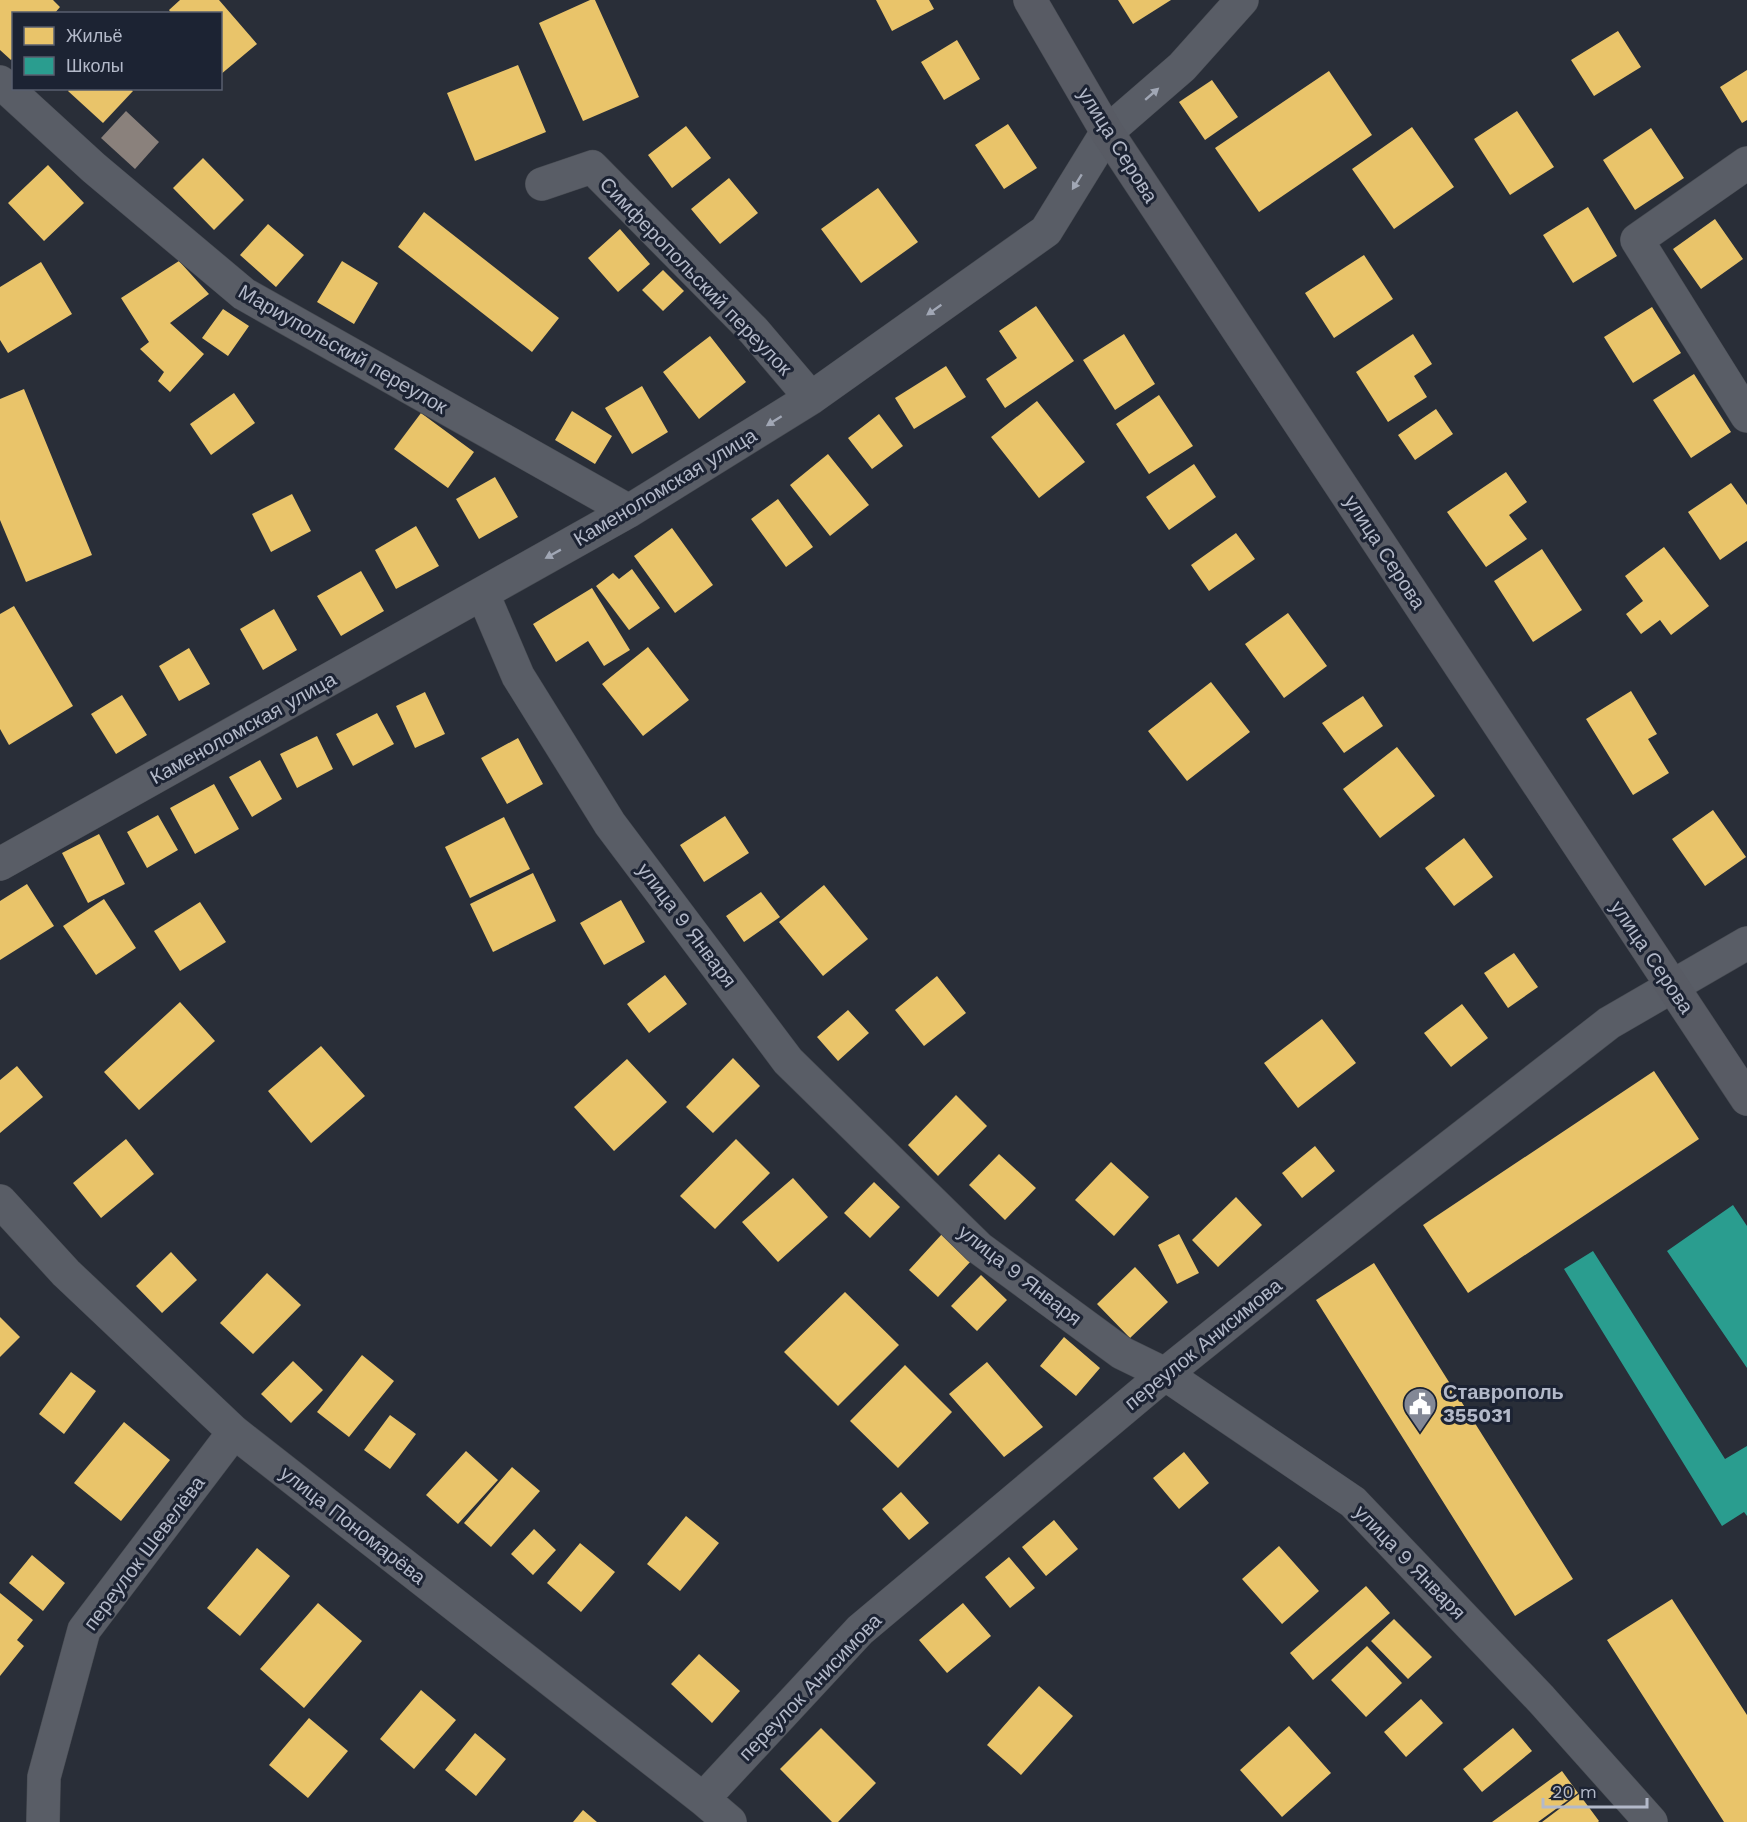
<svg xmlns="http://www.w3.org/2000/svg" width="1747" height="1822" font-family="'Work Sans',sans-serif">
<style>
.homes{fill:#e9c46a}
.schools{fill:#2a9d8f}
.industry{fill:#8a817c}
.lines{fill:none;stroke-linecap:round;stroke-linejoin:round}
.minor-casing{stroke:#474b52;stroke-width:34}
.tertiary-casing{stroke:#474b52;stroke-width:34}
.secondary-casing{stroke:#474b52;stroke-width:34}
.minor{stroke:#595d66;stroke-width:33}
.tertiary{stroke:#595d66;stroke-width:33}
.secondary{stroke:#585b64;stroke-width:33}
.oneway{fill:#a1a7b5}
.labels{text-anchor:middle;stroke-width:6;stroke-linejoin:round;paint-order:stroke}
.street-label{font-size:20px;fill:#b3b9c9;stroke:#1c2333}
.poi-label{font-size:20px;font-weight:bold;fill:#b3b9c9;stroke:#1c2333;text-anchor:start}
</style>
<rect width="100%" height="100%" fill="#292e38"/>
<path class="homes" d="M 0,0 L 53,0 L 60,7 L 54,14 L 14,14 L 14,57 L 11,60 L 0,50 Z
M 180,0 L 219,0 L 257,44 L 220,75 L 220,14 L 172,14 L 169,10 Z
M 590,0 L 595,0 L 639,97 L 583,121 L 539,23 Z
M 876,0 L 929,0 L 934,9 L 892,31 Z
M 1118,0 L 1171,0 L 1133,24 Z
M 1618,31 L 1641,67 L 1594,96 L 1571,60 Z
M 957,40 L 980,79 L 944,100 L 921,62 Z
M 518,65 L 546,132 L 475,161 L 447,93 Z
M 1747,70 L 1747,120 L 1742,123 L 1720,87 Z
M 1329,71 L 1372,135 L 1259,212 L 1215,148 Z
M 1212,80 L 1238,117 L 1205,140 L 1179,102 Z
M 70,88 L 130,88 L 133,91 L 103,123 L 68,91 Z
M 1517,111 L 1554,167 L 1510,195 L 1474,139 Z
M 1008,124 L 1037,168 L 1004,189 L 975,145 Z
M 686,126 L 711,158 L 672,188 L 648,155 Z
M 1412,127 L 1454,187 L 1394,229 L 1352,169 Z
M 1651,128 L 1684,178 L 1635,210 L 1603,160 Z
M 203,158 L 244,200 L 214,230 L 173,188 Z
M 48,165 L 84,203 L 44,241 L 8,203 Z
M 729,178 L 758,213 L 720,244 L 691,209 Z
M 878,188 L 918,242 L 861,283 L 821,229 Z
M 1588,207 L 1617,256 L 1573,283 L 1543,235 Z
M 424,212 L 559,318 L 532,352 L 398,247 Z
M 1715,219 L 1743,259 L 1701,289 L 1673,249 Z
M 268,224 L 304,255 L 276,287 L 240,255 Z
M 620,229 L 650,264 L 618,292 L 588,258 Z
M 1364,255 L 1393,299 L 1334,338 L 1305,293 Z
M 179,261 L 209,294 L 170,323 L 204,354 L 170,392 L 158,381 L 164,372 L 140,349 L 149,342 L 121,298 Z
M 342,261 L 378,283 L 354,324 L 317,302 Z
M 41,262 L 72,314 L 8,353 L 0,340 L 0,287 Z
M 663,270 L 684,291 L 663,311 L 642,290 Z
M 1036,306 L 1074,361 L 1005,408 L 986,379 L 1017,358 L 999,331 Z
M 1652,307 L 1681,353 L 1633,383 L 1604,337 Z
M 223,309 L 249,326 L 228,356 L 202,338 Z
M 1124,334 L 1155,384 L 1115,410 L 1083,360 Z
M 1413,334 L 1432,364 L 1414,376 L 1427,397 L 1388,422 L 1356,372 Z
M 710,336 L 746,382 L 699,419 L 663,372 Z
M 946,366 L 966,397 L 914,429 L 895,398 Z
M 1694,374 L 1731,432 L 1691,458 L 1653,400 Z
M 642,386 L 668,432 L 632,454 L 605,408 Z
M 24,389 L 92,555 L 26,582 L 0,520 L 0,399 Z
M 234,393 L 255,423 L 211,455 L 190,424 Z
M 1159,395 L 1193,446 L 1149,474 L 1116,424 Z
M 1037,401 L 1085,462 L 1039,498 L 991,437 Z
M 1436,409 L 1453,434 L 1415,460 L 1398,435 Z
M 572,411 L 612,436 L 595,464 L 555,440 Z
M 421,413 L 474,452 L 448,488 L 394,449 Z
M 879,414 L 903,446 L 872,469 L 848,438 Z
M 828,454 L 869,505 L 830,536 L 790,485 Z
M 1194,464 L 1216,497 L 1169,530 L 1146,497 Z
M 1506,472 L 1527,502 L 1509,515 L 1527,539 L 1486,567 L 1447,512 Z
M 495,477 L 518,517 L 479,539 L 456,499 Z
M 1731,483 L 1747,505 L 1747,541 L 1720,560 L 1688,512 Z
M 292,494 L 311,531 L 271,552 L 252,514 Z
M 778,499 L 813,547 L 786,567 L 751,519 Z
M 416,526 L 439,566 L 396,589 L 375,550 Z
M 672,528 L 713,585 L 675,613 L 634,556 Z
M 1236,533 L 1255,559 L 1209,591 L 1191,565 Z
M 1664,547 L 1709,606 L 1671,635 L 1660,620 L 1641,634 L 1626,614 L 1643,601 L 1625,576 Z
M 1542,549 L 1582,610 L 1533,642 L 1494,581 Z
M 632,569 L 660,608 L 629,630 L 596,586 L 613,573 L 619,579 Z
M 361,571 L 384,611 L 341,636 L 317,596 Z
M 592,588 L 630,650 L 604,666 L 588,641 L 556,662 L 533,624 Z
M 14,606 L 73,706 L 9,745 L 0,729 L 0,614 Z
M 274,609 L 297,650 L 263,670 L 240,629 Z
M 1288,613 L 1327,666 L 1284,698 L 1245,644 Z
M 648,647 L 689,700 L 643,736 L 602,684 Z
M 189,648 L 210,684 L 179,701 L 159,666 Z
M 1211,682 L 1250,732 L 1187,781 L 1148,731 Z
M 1631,691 L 1657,734 L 1648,739 L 1669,773 L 1633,795 L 1586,719 Z
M 425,692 L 445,734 L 415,748 L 396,706 Z
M 122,695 L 147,735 L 116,754 L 91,714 Z
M 1363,696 L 1383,726 L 1344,753 L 1322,723 Z
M 377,713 L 394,744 L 353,766 L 336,734 Z
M 317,736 L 333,769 L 297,788 L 280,754 Z
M 518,738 L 543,784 L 507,804 L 481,758 Z
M 1397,747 L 1435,796 L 1380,838 L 1343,789 Z
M 260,760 L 282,799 L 252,817 L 229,777 Z
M 214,784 L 239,829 L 195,854 L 170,808 Z
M 1713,810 L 1746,857 L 1705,886 L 1672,839 Z
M 158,815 L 178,850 L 147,868 L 127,832 Z
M 725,816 L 749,853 L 704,882 L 680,845 Z
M 504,817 L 530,869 L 470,898 L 445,847 Z
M 99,834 L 125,884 L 88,903 L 62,853 Z
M 1464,838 L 1493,877 L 1454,906 L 1425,868 Z
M 533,873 L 556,921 L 493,952 L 470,904 Z
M 27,884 L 54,926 L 0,960 L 0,901 Z
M 824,885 L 868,939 L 823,976 L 779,922 Z
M 761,892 L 780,917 L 744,942 L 726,916 Z
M 104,899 L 136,948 L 96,975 L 63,926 Z
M 621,900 L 645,942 L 604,965 L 580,923 Z
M 200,902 L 226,942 L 180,971 L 154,931 Z
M 1514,953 L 1538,987 L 1508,1008 L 1484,973 Z
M 665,975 L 687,1004 L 649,1033 L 627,1004 Z
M 937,976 L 966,1013 L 924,1046 L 895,1010 Z
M 180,1002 L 215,1041 L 139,1110 L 104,1072 Z
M 1462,1004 L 1488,1038 L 1451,1067 L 1424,1033 Z
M 848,1010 L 869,1033 L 838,1061 L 817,1037 Z
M 1322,1019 L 1356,1063 L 1298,1108 L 1264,1063 Z
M 321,1046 L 365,1096 L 311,1143 L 268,1091 Z
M 733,1058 L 760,1086 L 713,1133 L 686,1107 Z
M 627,1059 L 667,1102 L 614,1151 L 574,1107 Z
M 17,1066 L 43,1097 L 0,1133 L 0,1080 Z
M 1654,1071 L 1699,1139 L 1468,1293 L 1423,1225 Z
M 956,1095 L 987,1126 L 938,1176 L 908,1145 Z
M 126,1139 L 154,1174 L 101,1218 L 73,1183 Z
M 736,1139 L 770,1173 L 715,1229 L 680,1196 Z
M 1315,1146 L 1335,1171 L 1302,1198 L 1282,1173 Z
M 999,1154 L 1036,1188 L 1005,1220 L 969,1185 Z
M 1111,1162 L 1149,1197 L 1114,1236 L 1075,1200 Z
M 793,1178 L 828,1217 L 778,1262 L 742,1222 Z
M 874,1182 L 900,1207 L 870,1238 L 844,1213 Z
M 1236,1197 L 1262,1225 L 1218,1267 L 1192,1240 Z
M 942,1234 L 971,1261 L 938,1297 L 909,1270 Z
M 1179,1234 L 1199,1273 L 1177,1284 L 1158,1245 Z
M 171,1252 L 197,1280 L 162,1313 L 136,1286 Z
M 1374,1263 L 1573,1579 L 1515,1616 L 1316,1300 Z
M 1135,1267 L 1168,1302 L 1130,1338 L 1097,1304 Z
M 267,1273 L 301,1305 L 253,1354 L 220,1323 Z
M 981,1275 L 1007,1300 L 977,1331 L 951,1306 Z
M 845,1292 L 899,1345 L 838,1406 L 784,1352 Z
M 0,1317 L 20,1337 L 0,1357 Z
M 1064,1337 L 1100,1368 L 1076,1396 L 1040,1366 Z
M 362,1355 L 394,1381 L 349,1437 L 317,1412 Z
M 293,1361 L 323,1390 L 291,1423 L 261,1394 Z
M 987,1362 L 1043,1427 L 1004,1457 L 949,1394 Z
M 905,1365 L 952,1412 L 898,1468 L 850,1421 Z
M 71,1372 L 96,1391 L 64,1434 L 39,1414 Z
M 390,1415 L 416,1434 L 390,1469 L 364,1450 Z
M 124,1422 L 170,1460 L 121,1521 L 74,1483 Z
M 466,1451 L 498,1480 L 458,1524 L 426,1495 Z
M 1184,1452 L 1209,1483 L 1179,1509 L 1153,1478 Z
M 512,1467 L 540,1491 L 491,1547 L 464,1523 Z
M 901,1492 L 929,1523 L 909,1540 L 882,1509 Z
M 686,1516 L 719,1543 L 680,1591 L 647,1564 Z
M 1054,1520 L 1078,1549 L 1046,1576 L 1022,1547 Z
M 534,1529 L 556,1550 L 533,1575 L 511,1554 Z
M 580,1543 L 615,1572 L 581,1612 L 547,1583 Z
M 1279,1546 L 1319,1591 L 1282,1624 L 1242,1579 Z
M 257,1548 L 290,1576 L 240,1636 L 207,1608 Z
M 32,1555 L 65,1583 L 43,1611 L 9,1583 Z
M 1009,1557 L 1035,1588 L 1010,1608 L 985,1577 Z
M 1366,1586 L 1390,1613 L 1313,1680 L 1290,1653 Z
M 0,1593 L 33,1620 L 17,1640 L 24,1646 L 0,1676 Z
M 1672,1599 L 1747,1715 L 1747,1822 L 1724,1822 L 1607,1640 Z
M 318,1603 L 362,1641 L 304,1708 L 260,1669 Z
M 963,1603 L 991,1636 L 947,1673 L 919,1640 Z
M 1394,1619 L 1432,1657 L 1408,1679 L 1371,1641 Z
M 1367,1646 L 1402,1683 L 1366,1717 L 1331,1680 Z
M 699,1654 L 740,1691 L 712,1723 L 671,1684 Z
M 1039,1686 L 1073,1716 L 1021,1775 L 987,1745 Z
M 421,1690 L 456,1720 L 414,1769 L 380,1739 Z
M 1421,1699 L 1443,1723 L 1406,1757 L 1384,1732 Z
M 309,1718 L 348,1751 L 308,1798 L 269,1765 Z
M 1289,1726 L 1331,1773 L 1282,1817 L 1240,1770 Z
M 821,1728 L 876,1783 L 838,1822 L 832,1822 L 780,1769 Z
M 1513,1728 L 1532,1751 L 1482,1792 L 1463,1769 Z
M 475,1733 L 506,1759 L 476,1796 L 445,1770 Z
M 1562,1771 L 1578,1793 L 1538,1822 L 1492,1822 Z
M 1579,1794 L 1599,1821 L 1598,1822 L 1542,1822 Z
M 583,1810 L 597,1822 L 573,1822 Z"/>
<path class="schools" d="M 1733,1205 L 1747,1226 L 1747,1368 L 1667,1251 Z
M 1593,1251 L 1725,1459 L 1747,1446 L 1747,1516 L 1744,1512 L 1722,1526 L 1564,1269 Z"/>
<path class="industry" d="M 126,111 L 159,142 L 135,169 L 101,138 Z"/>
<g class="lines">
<g class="minor-casing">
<path id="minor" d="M 0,82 L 94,168 L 244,294 L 629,511
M 1747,163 L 1637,240 L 1747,416
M 542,184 L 592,167 L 754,331 L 811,398
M 483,594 L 518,676 L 610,824 L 788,1061 L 979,1248 L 1122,1353 L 1165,1374 L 1353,1502 L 1541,1699 L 1651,1822
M 0,864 L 629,511 L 811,398 L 1046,231 L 1107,132
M 0,1201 L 66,1273 L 234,1432 L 703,1799 L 730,1822
M 703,1799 L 860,1630 L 1165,1374 L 1388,1195 L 1609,1023 L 1747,943
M 43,1822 L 44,1777 L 84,1630 L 234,1432"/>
</g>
<g class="tertiary-casing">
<path id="tertiary" d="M 1107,132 L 1182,67 L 1242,0"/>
</g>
<g class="secondary-casing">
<path id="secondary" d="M 1030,0 L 1107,132 L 1747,1099"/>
</g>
<use href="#minor" class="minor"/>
<use href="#tertiary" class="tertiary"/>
<use href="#secondary" class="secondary"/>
</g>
<defs><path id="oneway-solid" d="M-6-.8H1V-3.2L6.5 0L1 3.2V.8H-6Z" transform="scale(1.5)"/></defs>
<g class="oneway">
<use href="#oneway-solid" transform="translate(1152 94) rotate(-41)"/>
<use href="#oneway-solid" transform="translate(1077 182) rotate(122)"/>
<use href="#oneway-solid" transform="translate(934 310) rotate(145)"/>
<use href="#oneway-solid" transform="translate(774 421) rotate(148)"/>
<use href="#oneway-solid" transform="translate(553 554) rotate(151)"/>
</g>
<defs>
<g id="civic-pin" transform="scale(1.725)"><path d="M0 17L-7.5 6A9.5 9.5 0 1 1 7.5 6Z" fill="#838896" stroke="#1c2333"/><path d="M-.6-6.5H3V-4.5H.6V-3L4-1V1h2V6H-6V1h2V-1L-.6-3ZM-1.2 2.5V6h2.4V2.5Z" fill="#fff"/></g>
</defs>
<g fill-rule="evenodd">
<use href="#civic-pin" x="1420" y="1404"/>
</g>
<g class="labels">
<g class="street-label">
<text transform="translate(1118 145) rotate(58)" y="7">улица Серова</text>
<text transform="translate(696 276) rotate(46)" y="7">Симферопольский переулок</text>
<text transform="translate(343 349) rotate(30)" y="7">Мариупольский переулок</text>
<text transform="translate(665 487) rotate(-31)" y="7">Каменоломская улица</text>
<text transform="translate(1385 552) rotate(57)" y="7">улица Серова</text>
<text transform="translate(243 728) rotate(-29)" y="7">Каменоломская улица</text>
<text transform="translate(687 925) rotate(53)" y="7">улица 9 Января</text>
<text transform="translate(1652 957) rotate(56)" y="7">улица Серова</text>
<text transform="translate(1020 1275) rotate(38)" y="7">улица 9 Января</text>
<text transform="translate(1203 1344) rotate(-39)" y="7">переулок Анисимова</text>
<text transform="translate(353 1525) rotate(38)" y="7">улица Пономарёва</text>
<text transform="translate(144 1553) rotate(-53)" y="7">переулок Шевелёва</text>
<text transform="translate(1410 1562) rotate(46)" y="7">улица 9 Января</text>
<text transform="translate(810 1687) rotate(-46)" y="7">переулок Анисимова</text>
</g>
<g class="poi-label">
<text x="1443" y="1399">Ставрополь<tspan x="1443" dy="23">355031</tspan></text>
</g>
</g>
<rect x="12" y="12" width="210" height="78" fill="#1c2333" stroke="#585f6f" stroke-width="1.5"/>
<rect x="24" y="27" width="30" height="18" fill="#e9c46a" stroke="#585f6f" stroke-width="1.5"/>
<text x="66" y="42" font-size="18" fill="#b3b9c9">Жильё</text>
<rect x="24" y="57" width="30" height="18" fill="#2a9d8f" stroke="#585f6f" stroke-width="1.5"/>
<text x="66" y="72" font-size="18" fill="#b3b9c9">Школы</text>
<path d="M1543 1798v9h104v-9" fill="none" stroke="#b3b9c9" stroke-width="3"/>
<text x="1552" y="1798" font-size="18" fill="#b3b9c9" stroke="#1c2333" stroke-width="4.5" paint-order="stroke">20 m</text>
</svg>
